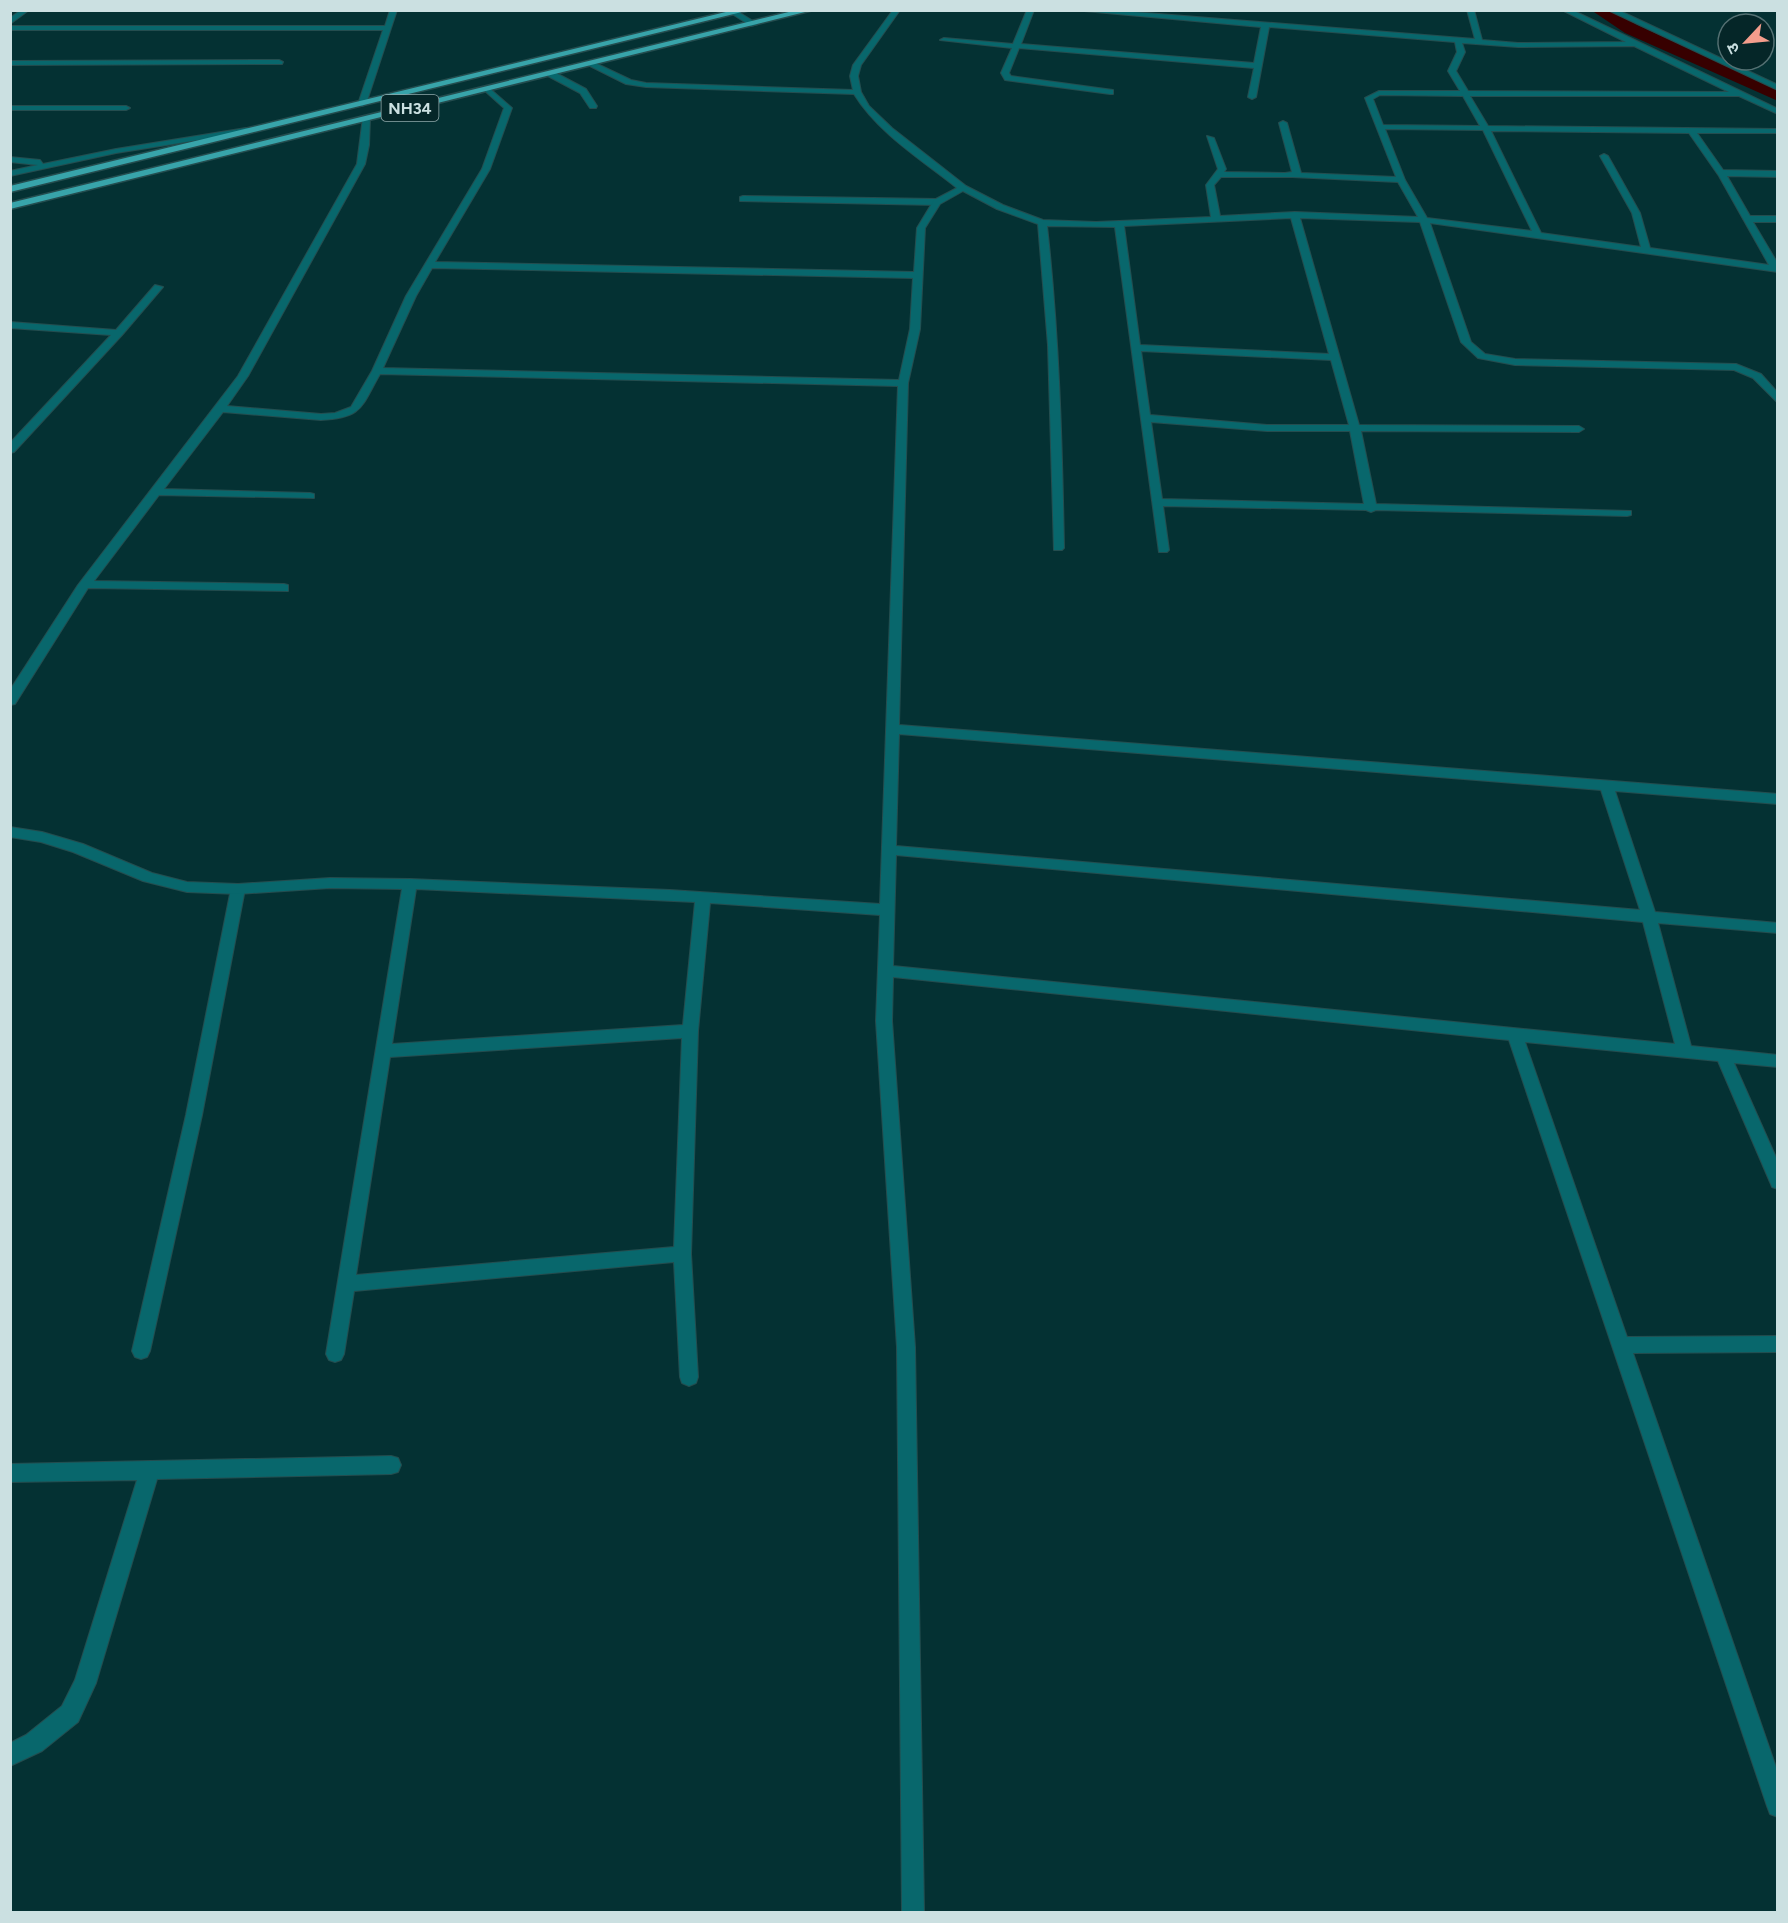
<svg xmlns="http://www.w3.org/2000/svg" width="1788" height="1923" font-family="Figtree,'Noto Sans Devanagari',sans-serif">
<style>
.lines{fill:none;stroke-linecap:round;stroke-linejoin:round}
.canal{fill:#370000;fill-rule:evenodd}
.service-casing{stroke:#244d4f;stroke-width:2}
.minor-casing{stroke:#244d4f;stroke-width:2}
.trunk-casing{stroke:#244d4f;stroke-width:3}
.service{fill:#08676c;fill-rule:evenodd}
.minor{fill:#08676c;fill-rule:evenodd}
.trunk{fill:#38a4aa;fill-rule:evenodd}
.labels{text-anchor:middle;stroke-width:6;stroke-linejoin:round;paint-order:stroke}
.shield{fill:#052628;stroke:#90a8aa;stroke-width:1.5}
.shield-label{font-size:16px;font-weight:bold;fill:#cbe0e1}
</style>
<rect width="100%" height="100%" fill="#043133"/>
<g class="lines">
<path class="canal" d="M 1591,10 L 1612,10 L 1637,25 L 1778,89 L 1778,101 L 1625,33 Z"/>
<g class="service-casing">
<path id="service" d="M 548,72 L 554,72 L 586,89 L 597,106 L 596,108 L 590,108 L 580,93 L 548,76 Z
M 743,196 L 937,199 L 941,202 L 937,205 L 740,201 L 740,197 Z
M 238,884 L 245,889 L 202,1115 L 150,1351 L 147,1357 L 141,1359 L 135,1357 L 132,1351 L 186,1115 L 231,889 Z"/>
</g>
<g class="minor-casing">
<path id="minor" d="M 21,10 L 29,10 L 10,24 L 10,18 Z
M 390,10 L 397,10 L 366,104 L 362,106 L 358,104 L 383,30 L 10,30 L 10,26 L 385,26 Z
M 726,10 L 735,10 L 758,24 L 751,26 Z
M 893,10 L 900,10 L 861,65 L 858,76 L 861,92 L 869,106 L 892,128 L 966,186 L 1003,205 L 1043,220 L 1096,222 L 1211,217 L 1206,185 L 1218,169 L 1207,136 L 1214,138 L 1226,169 L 1224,172 L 1285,173 L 1292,172 L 1279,123 L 1283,121 L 1287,123 L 1301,173 L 1396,177 L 1365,98 L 1379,91 L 1460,91 L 1448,71 L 1457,52 L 1455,42 L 1269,27 L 1256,97 L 1252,99 L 1248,97 L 1254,68 L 1019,48 L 1009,73 L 1011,76 L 1113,90 L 1113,94 L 1110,94 L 1005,80 L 1001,73 L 1012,48 L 940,40 L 944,38 L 1013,44 L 1027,10 L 1034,10 L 1021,44 L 1254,63 L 1261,27 L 1073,10 L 1109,10 L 1475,39 L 1467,10 L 1474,10 L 1482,40 L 1518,43 L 1626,42 L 1562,10 L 1572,10 L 1778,109 L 1778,114 L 1739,96 L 1470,96 L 1488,126 L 1778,129 L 1778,133 L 1697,133 L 1723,170 L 1778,171 L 1778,177 L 1727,176 L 1750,216 L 1778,216 L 1778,222 L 1753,222 L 1778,264 L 1778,272 L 1430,223 L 1471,342 L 1485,354 L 1515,359 L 1736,364 L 1761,374 L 1778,393 L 1778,403 L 1753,378 L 1734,370 L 1515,365 L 1478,358 L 1461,342 L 1420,222 L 1300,218 L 1359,425 L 1579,426 L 1584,429 L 1579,432 L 1361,431 L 1376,504 L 1631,511 L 1631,515 L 1627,516 L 1376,510 L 1371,512 L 1366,510 L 1163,506 L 1169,550 L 1167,552 L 1159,552 L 1115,227 L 1047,226 C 1059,333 1062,440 1064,548 L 1062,550 L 1054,550 L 1048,345 L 1038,224 L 997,209 L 963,191 L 940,204 L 925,228 L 920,329 L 908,383 L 899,725 L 1778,794 L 1778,804 L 1615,791 L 1655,912 L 1778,923 L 1778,933 L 1658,923 L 1691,1046 L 1778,1055 L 1778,1067 L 1734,1063 L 1778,1162 L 1778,1189 L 1772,1187 L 1770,1182 L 1718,1061 L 1525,1042 L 1627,1337 L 1778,1336 L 1778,1352 L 1633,1353 L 1778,1773 L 1778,1817 L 1770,1814 L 1767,1806 L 1509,1040 L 893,977 L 892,1021 L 915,1347 L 924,1912 L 902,1912 L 897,1347 L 876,1021 L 880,915 L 710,903 L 698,1031 L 691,1254 L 698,1377 L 696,1383 L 689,1386 L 682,1383 L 680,1377 L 674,1262 L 354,1291 L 344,1354 L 341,1360 L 335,1362 L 329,1360 L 326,1354 L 402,889 L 330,888 L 238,894 L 187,892 L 143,881 L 73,852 L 41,842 L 10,837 L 10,827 L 42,832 L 83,844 L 152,873 L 187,882 L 238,884 L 330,878 L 410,879 L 670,890 L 880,904 L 898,386 L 380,374 C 361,407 363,418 321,420 L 223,412 L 164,489 L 310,493 L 314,494 L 314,498 L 159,495 L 94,581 L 284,584 L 288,585 L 288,591 L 88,588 L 15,704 L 10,705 L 10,690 L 78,585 L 238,376 L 357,164 L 363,117 L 370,119 L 369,145 L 365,164 L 248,376 L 227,406 L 321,414 L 335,413 L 351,407 L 372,371 L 406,296 L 482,169 L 504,108 L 485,91 L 484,89 L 488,87 L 512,108 L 490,169 L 435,262 L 914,272 L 917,228 L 934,200 L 957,188 C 922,160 878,133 854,94 L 646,87 L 626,84 L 586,64 L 593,62 L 631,80 L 646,83 L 853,90 L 850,76 L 853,65 ZM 1462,43 L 1518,47 L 1634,46 L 1729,92 L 1468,91 L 1456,71 L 1465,52 ZM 1380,95 L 1463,96 L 1480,126 L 1383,125 L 1373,99 ZM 1385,129 L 1483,130 L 1532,231 L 1427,218 L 1405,180 ZM 1491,131 L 1689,133 L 1719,176 L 1769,265 L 1650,248 L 1640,213 L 1608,156 L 1604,154 L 1600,156 L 1632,213 L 1641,247 L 1541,233 ZM 1221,177 L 1292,177 L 1398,182 L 1418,217 L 1295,212 L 1220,216 L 1214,185 ZM 1291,218 L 1329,354 L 1140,345 L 1124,226 ZM 432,268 L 913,278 L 910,329 L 899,380 L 383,368 L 416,296 ZM 1141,351 L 1331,360 L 1349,425 L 1267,425 L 1150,415 ZM 1151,422 L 1267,431 L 1350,431 L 1364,504 L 1162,499 ZM 899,734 L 1601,790 L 1640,910 L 896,846 ZM 896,855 L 1643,922 L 1675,1044 L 893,966 ZM 416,889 L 695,902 L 683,1025 L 392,1044 ZM 682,1038 L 674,1247 L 356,1275 L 390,1057 Z
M 1608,10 L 1618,10 L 1778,85 L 1778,90 Z
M 279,60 L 283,62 L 282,64 L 10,65 L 10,61 Z
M 10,106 L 126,106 L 130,108 L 126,110 L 10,110 Z
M 246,128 L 249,128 L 249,132 L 116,153 L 10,176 L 10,171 L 38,165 L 10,162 L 10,157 L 40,160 L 43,164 L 116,149 Z
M 155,285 L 163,287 L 122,335 L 14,452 L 10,453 L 10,443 L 111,335 L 10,328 L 10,322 L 116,330 Z
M 391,1456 L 398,1458 L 401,1465 L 398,1472 L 391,1474 L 157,1479 L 96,1683 L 78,1722 L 42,1751 L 10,1766 L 10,1743 L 26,1735 L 62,1706 L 75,1680 L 137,1480 L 10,1482 L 10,1464 Z"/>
</g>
<g class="trunk-casing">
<path id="trunk" d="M 734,10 L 750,10 L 10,192 L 10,186 Z
M 797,10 L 813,10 L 10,209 L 10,203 Z"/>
</g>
<use href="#service" class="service"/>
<use href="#minor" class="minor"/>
<use href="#trunk" class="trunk"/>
</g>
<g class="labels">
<rect class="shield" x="381.5" y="95" width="57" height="26" rx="4.5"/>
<g class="shield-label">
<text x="410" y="114">NH34</text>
</g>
</g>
<rect width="1788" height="1923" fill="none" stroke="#cbe0e1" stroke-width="24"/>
<g transform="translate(1746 42) rotate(244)"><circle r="28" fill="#052628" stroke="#547072" stroke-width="1.5"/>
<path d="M0-4.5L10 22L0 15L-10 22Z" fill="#f49d8c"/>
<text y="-9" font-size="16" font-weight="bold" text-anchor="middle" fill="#cbe0e1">उ</text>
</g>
</svg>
